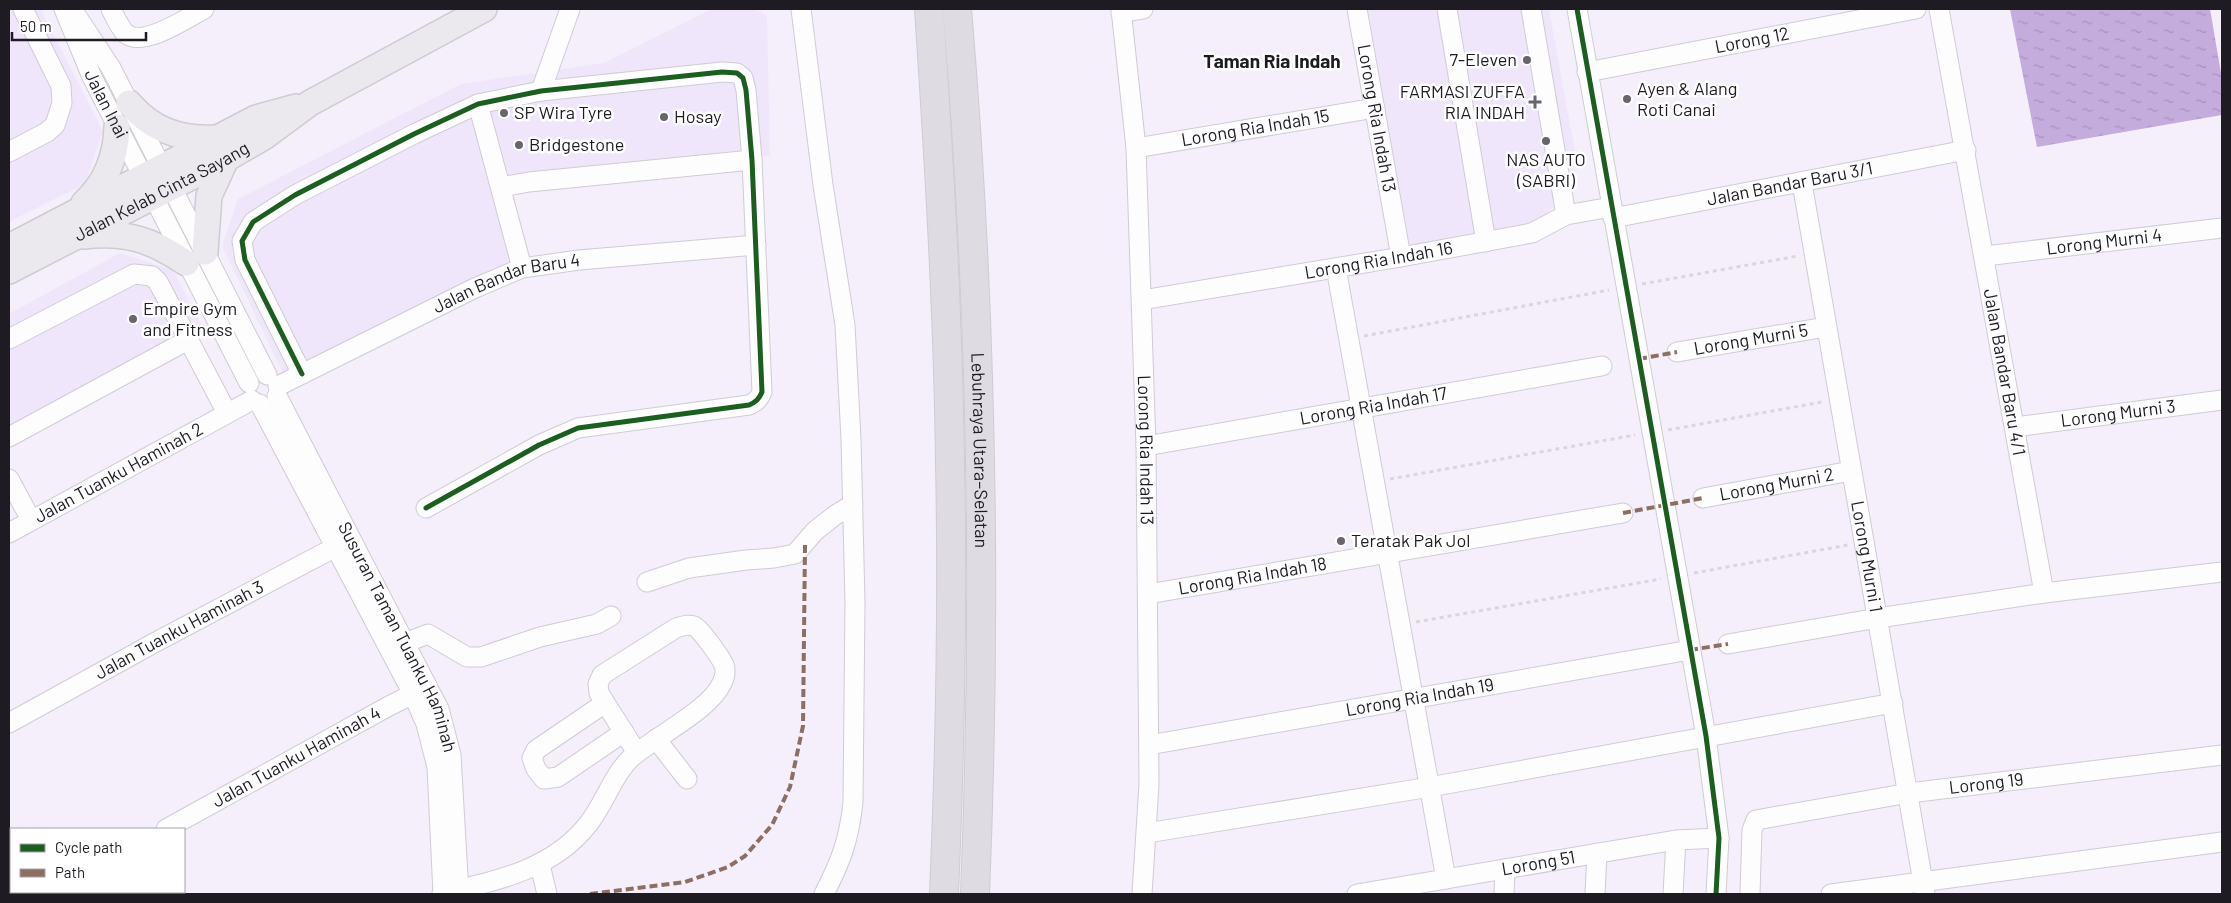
<svg xmlns="http://www.w3.org/2000/svg" width="2231" height="903" font-family="Barlow,sans-serif">
<style>
.built{fill:#f0e6fc}
.water{fill:url(#water-ripples)}
.lines{fill:none;stroke-linecap:round;stroke-linejoin:round}
.minor-casing{stroke:#d0cbd4;stroke-width:21}
.major-casing{stroke:#ceccd1;stroke-width:28}
.highway-casing{stroke:#ceccd1;stroke-width:30}
.path{stroke:#d9d7db;stroke-width:3;stroke-dasharray:4 4;stroke-linecap:butt}
.minor{stroke:#fdfdfe;stroke-width:19}
.major{stroke:#ebe8ee;stroke-width:25}
.highway{stroke:#dfdbe3;stroke-width:28}
.quiet{stroke:#8d6e63;stroke-width:4;stroke-dasharray:8 4;stroke-linecap:butt}
.cycleway-casing{stroke:#fff;stroke-width:8}
.cycleway{stroke:#1b5e20;stroke-width:5}
.poi-dot{fill:#69656e;stroke:#fff;stroke-width:2}
.labels{text-anchor:middle;stroke-width:5;stroke-linejoin:round;paint-order:stroke}
.street-label{font-size:18px;fill:#1e1b23;stroke:#fff}
.poi-label{font-size:18px;fill:#1e1b23;stroke:#fff;text-anchor:start}
.neighbourhood-label{font-size:19px;font-weight:bold;fill:#1e1b23;stroke:#fff}
</style>
<defs>
<pattern id="water-ripples" width="26" height="14" patternUnits="userSpaceOnUse" patternTransform="scale(1.25)"><rect width="26" height="14" fill="#c4acdd"/><path d="M2 4q2-2 4 0t4 0M15 11q2-2 4 0t4 0" fill="none" stroke="#a893bd"/></pattern>
</defs>
<rect width="100%" height="100%" fill="#f4effa"/>
<path class="built" d="M 9,9 L 40,9 L 103,131 L 85,184 L 9,222 Z
M 712,9 L 755,9 L 767,16 L 770,156 L 504,183 L 523,261 L 284,375 L 222,246 L 238,199 L 461,84 L 604,63 Z
M 1347,9 L 1549,9 L 1576,157 L 1573,191 L 1528,229 L 1393,253 Z
M 120,253 L 173,270 L 206,334 L 9,439 L 9,314 Z"/>
<path class="water" d="M 2010,9 L 2210,9 L 2222,79 L 2222,115 L 2037,147 Z"/>
<g class="lines">
<g class="minor-casing">
<g id="minor">
<path id="s1" d="M 64,9 L 92,77 L 249,383"/>
<path d="M 111,9 C 115,17 119,26 125,33 C 142,49 187,18 204,9"/>
<path d="M 801,9 L 823,185 L 845,325 L 851,439 L 855,602 L 853,802 C 849,840 841,861 824,894"/>
<path id="s2" d="M 1121,9 L 1136,148 L 1146,446 L 1149,784 L 1142,894"/>
<path id="s3" d="M 1357,9 L 1401,257"/>
<path d="M 1447,9 L 1486,242"/>
<path d="M 1531,9 L 1566,215"/>
<path d="M 1577,9 L 1706,736 L 1719,838 L 1716,894"/>
<path id="s4" d="M 1939,9 L 2044,593"/>
<path d="M 74,12 L 111,68 L 267,375"/>
<path d="M 1121,13 L 1143,9"/>
<path id="s5" d="M 1587,72 L 1916,9"/>
<path d="M 541,91 L 570,9"/>
<path d="M 478,104 L 522,268"/>
<path id="s6" d="M 1136,148 L 1375,108"/>
<path d="M 9,152 L 47,132 L 55,125 L 62,103 L 61,86 L 23,9"/>
<path id="s7" d="M 1802,183 L 1925,894"/>
<path d="M 501,187 L 529,182 L 752,160"/>
<path id="s8" d="M 1613,218 L 1966,150"/>
<path id="s9" d="M 1985,256 L 2222,228"/>
<path d="M 1336,268 L 1446,879"/>
<path id="s10" d="M 1142,300 L 1401,257 L 1532,233 L 1566,215 L 1611,207"/>
<path d="M 9,339 L 134,274 L 152,276 L 158,282 L 227,413"/>
<path id="s11" d="M 1677,352 L 1826,327"/>
<path d="M 302,374 L 245,260 L 242,241 L 253,222 L 295,195 L 414,134 L 478,104 L 541,91 L 722,72 L 737,73 L 743,78 L 746,90 L 752,160 L 762,392 C 759,399 756,402 749,405 L 578,428 L 539,445 L 426,508"/>
<path id="s12" d="M 278,386 L 475,288 L 522,268 L 579,260 L 756,245"/>
<path id="s13" d="M 277,396 L 439,709 L 451,755 L 459,894"/>
<path d="M 260,404 L 413,694 L 426,724 L 437,767 L 443,894"/>
<path id="s14" d="M 2015,427 L 2222,400"/>
<path d="M 9,437 L 188,340"/>
<path id="s15" d="M 1146,446 L 1602,366"/>
<path d="M 9,479 L 31,520"/>
<path id="s16" d="M 1703,498 L 1851,471"/>
<path id="s17" d="M 9,533 L 252,400"/>
<path d="M 647,582 L 689,568 L 746,560 L 774,558 L 795,554 L 815,531 L 834,516 L 853,504"/>
<path id="s18" d="M 1148,594 L 1623,513"/>
<path d="M 405,643 L 428,634 L 467,657 L 481,657 L 540,637 L 597,624 L 611,616"/>
<path d="M 1728,644 L 1878,618 L 2044,593 L 2222,572"/>
<path d="M 605,703 L 536,750 L 532,758 L 536,769 L 544,779 L 558,777 L 624,732"/>
<path id="s19" d="M 9,723 L 154,643 L 345,542"/>
<path d="M 656,739 L 687,779"/>
<path id="s20" d="M 1149,745 L 1690,650"/>
<path id="s21" d="M 166,829 L 389,706 L 423,689"/>
<path d="M 1147,833 L 1430,787 L 1893,703"/>
<path d="M 540,865 L 547,894"/>
<path d="M 442,893 C 496,881 553,870 589,823 C 604,804 614,773 632,757 C 656,736 710,710 722,683 C 725,677 726,671 724,665 C 721,658 700,628 694,626 C 687,624 683,626 676,628 L 602,675 L 598,684 L 599,693 L 637,753"/>
<path d="M 48,894 L 53,892"/>
<path id="s22" d="M 1357,894 L 1676,840 L 1719,838"/>
<path d="M 1504,894 L 1505,869"/>
<path d="M 1595,894 L 1597,853"/>
<path d="M 1673,894 L 1676,840"/>
<path id="s23" d="M 1750,894 L 1752,830 L 1756,820 L 1909,793 L 2222,755"/>
<path d="M 1831,894 L 2222,842"/>
</g>
</g>
<g class="major-casing">
<g id="major">
<path d="M 129,103 C 152,130 180,140 215,138"/>
<path d="M 84,203 C 106,183 116,156 117,127"/>
<path d="M 83,236 C 126,231 152,240 186,263"/>
<path d="M 9,247 L 256,118 L 296,107"/>
<path d="M 205,252 L 209,196 L 226,159"/>
<path id="s24" d="M 9,271 L 226,159 L 264,137 L 310,103 L 484,9"/>
</g>
</g>
<g class="highway-casing">
<g id="highway">
<path d="M 929,9 C 939,160 948,311 950,462 C 953,606 950,751 944,894"/>
<path id="s25" d="M 957,9 C 982,304 987,599 975,894"/>
</g>
</g>
<path class="path" d="M 1642,284 L 1798,256
M 1364,336 L 1609,290
M 1668,430 L 1822,402
M 1390,479 L 1635,435
M 1694,573 L 1848,545
M 1416,622 L 1661,579"/>
<use href="#minor" class="minor"/>
<use href="#major" class="major"/>
<use href="#highway" class="highway"/>
<path class="quiet" d="M 1639,359 L 1677,352
M 1623,513 L 1703,498
M 1690,650 L 1728,644
M 590,894 L 685,882 L 728,867 L 745,856 L 772,825 L 790,787 L 803,726 L 805,545"/>
<g class="cycleway-casing">
<path id="cycleway" d="M 1577,9 L 1706,736 L 1719,838 L 1716,894
M 302,374 L 245,260 L 242,241 L 253,222 L 295,195 L 414,134 L 478,104 L 541,91 L 722,72 L 737,73 L 743,78 L 746,90 L 752,160 L 762,392 C 759,399 756,402 749,405 L 578,428 L 539,445 L 426,508"/>
</g>
<use href="#cycleway" class="cycleway"/>
</g>
<g class="poi-dot">
<circle cx="1527" cy="60" r="5"/>
<circle cx="1627" cy="99" r="5"/>
<path d="M1532.5 94.5h5v5h5v5h-5v5h-5v-5h-5v-5h5z"/>
<circle cx="504" cy="113" r="5"/>
<circle cx="664" cy="117" r="5"/>
<circle cx="1546" cy="141" r="5"/>
<circle cx="519" cy="145" r="5"/>
<circle cx="133" cy="319" r="5"/>
<circle cx="1341" cy="541" r="5"/>
</g>
<g class="labels">
<g class="street-label">
<text dy="6" stroke="none"><textPath href="#s5" startOffset="168">Lorong 12</textPath></text>
<text dy="6" stroke="none"><textPath href="#s1" startOffset="104">Jalan Inai</textPath></text>
<text dy="6" stroke="none"><textPath href="#s3" startOffset="111">Lorong Ria Indah 13</textPath></text>
<text dy="6" stroke="none"><textPath href="#s6" startOffset="121">Lorong Ria Indah 15</textPath></text>
<text dy="6" stroke="none"><textPath href="#s8" startOffset="180">Jalan Bandar Baru 3/1</textPath></text>
<text dy="6" stroke="none"><textPath href="#s24" startOffset="172">Jalan Kelab Cinta Sayang</textPath></text>
<text dy="6" stroke="none"><textPath href="#s9" startOffset="120">Lorong Murni 4</textPath></text>
<text dy="6" stroke="none"><textPath href="#s10" startOffset="240">Lorong Ria Indah 16</textPath></text>
<text dy="6" stroke="none"><textPath href="#s12" startOffset="252">Jalan Bandar Baru 4</textPath></text>
<text dy="6" stroke="none"><textPath href="#s11" startOffset="75">Lorong Murni 5</textPath></text>
<text dy="6" stroke="none"><textPath href="#s4" startOffset="369">Jalan Bandar Baru 4/1</textPath></text>
<text dy="6" stroke="none"><textPath href="#s15" startOffset="231">Lorong Ria Indah 17</textPath></text>
<text dy="6" stroke="none"><textPath href="#s14" startOffset="104">Lorong Murni 3</textPath></text>
<text dy="6" stroke="none"><textPath href="#s25" startOffset="442">Lebuhraya Utara–Selatan</textPath></text>
<text dy="6" stroke="none"><textPath href="#s2" startOffset="442">Lorong Ria Indah 13</textPath></text>
<text dy="6" stroke="none"><textPath href="#s17" startOffset="125">Jalan Tuanku Haminah 2</textPath></text>
<text dy="6" stroke="none"><textPath href="#s16" startOffset="75">Lorong Murni 2</textPath></text>
<text dy="6" stroke="none"><textPath href="#s7" startOffset="379">Lorong Murni 1</textPath></text>
<text dy="6" stroke="none"><textPath href="#s18" startOffset="106">Lorong Ria Indah 18</textPath></text>
<text dy="6" stroke="none"><textPath href="#s19" startOffset="194">Jalan Tuanku Haminah 3</textPath></text>
<text dy="6" stroke="none"><textPath href="#s13" startOffset="270">Susuran Taman Tuanku Haminah</textPath></text>
<text dy="6" stroke="none"><textPath href="#s20" startOffset="275">Lorong Ria Indah 19</textPath></text>
<text dy="6" stroke="none"><textPath href="#s21" startOffset="149">Jalan Tuanku Haminah 4</textPath></text>
<text dy="6" stroke="none"><textPath href="#s23" startOffset="308">Lorong 19</textPath></text>
<text dy="6" stroke="none"><textPath href="#s22" startOffset="184">Lorong 51</textPath></text>
</g>
<g class="poi-label">
<text x="1517" y="66" text-anchor="end">7-Eleven</text>
<text x="1637" y="95">Ayen &amp; Alang<tspan x="1637" dy="21">Roti Canai</tspan></text>
<text x="1525" y="98" text-anchor="end">FARMASI ZUFFA<tspan x="1525" dy="21">RIA INDAH</tspan></text>
<text x="514" y="119">SP Wira Tyre</text>
<text x="674" y="123">Hosay</text>
<text x="529" y="151">Bridgestone</text>
<text x="1546" y="166" text-anchor="middle">NAS AUTO<tspan x="1546" dy="21">(SABRI)</tspan></text>
<text x="143" y="315">Empire Gym<tspan x="143" dy="21">and Fitness</tspan></text>
<text x="1351" y="547">Teratak Pak Jol</text>
</g>
<g class="neighbourhood-label">
<text x="1272" y="68">Taman Ria Indah</text>
</g>
</g>
<rect width="2231" height="903" fill="none" stroke="#1e1b23" stroke-width="20"/>
<rect x="10" y="828" width="175" height="65" fill="#ffffff" stroke="#a5a4a7"/>
<rect x="20" y="844" width="25" height="8" fill="#1b5e20" stroke="#a5a4a7"/>
<text x="55" y="853" font-size="15" fill="#1e1b23">Cycle path</text>
<rect x="20" y="869" width="25" height="8" fill="#8d6e63" stroke="#a5a4a7"/>
<text x="55" y="878" font-size="15" fill="#1e1b23">Path</text>
<path d="M12 32v8h134v-8" fill="none" stroke="#1e1b23" stroke-width="2.5"/>
<text x="20" y="32" font-size="15" fill="#1e1b23" stroke="#ffffff" stroke-width="4" paint-order="stroke">50 m</text>
</svg>
